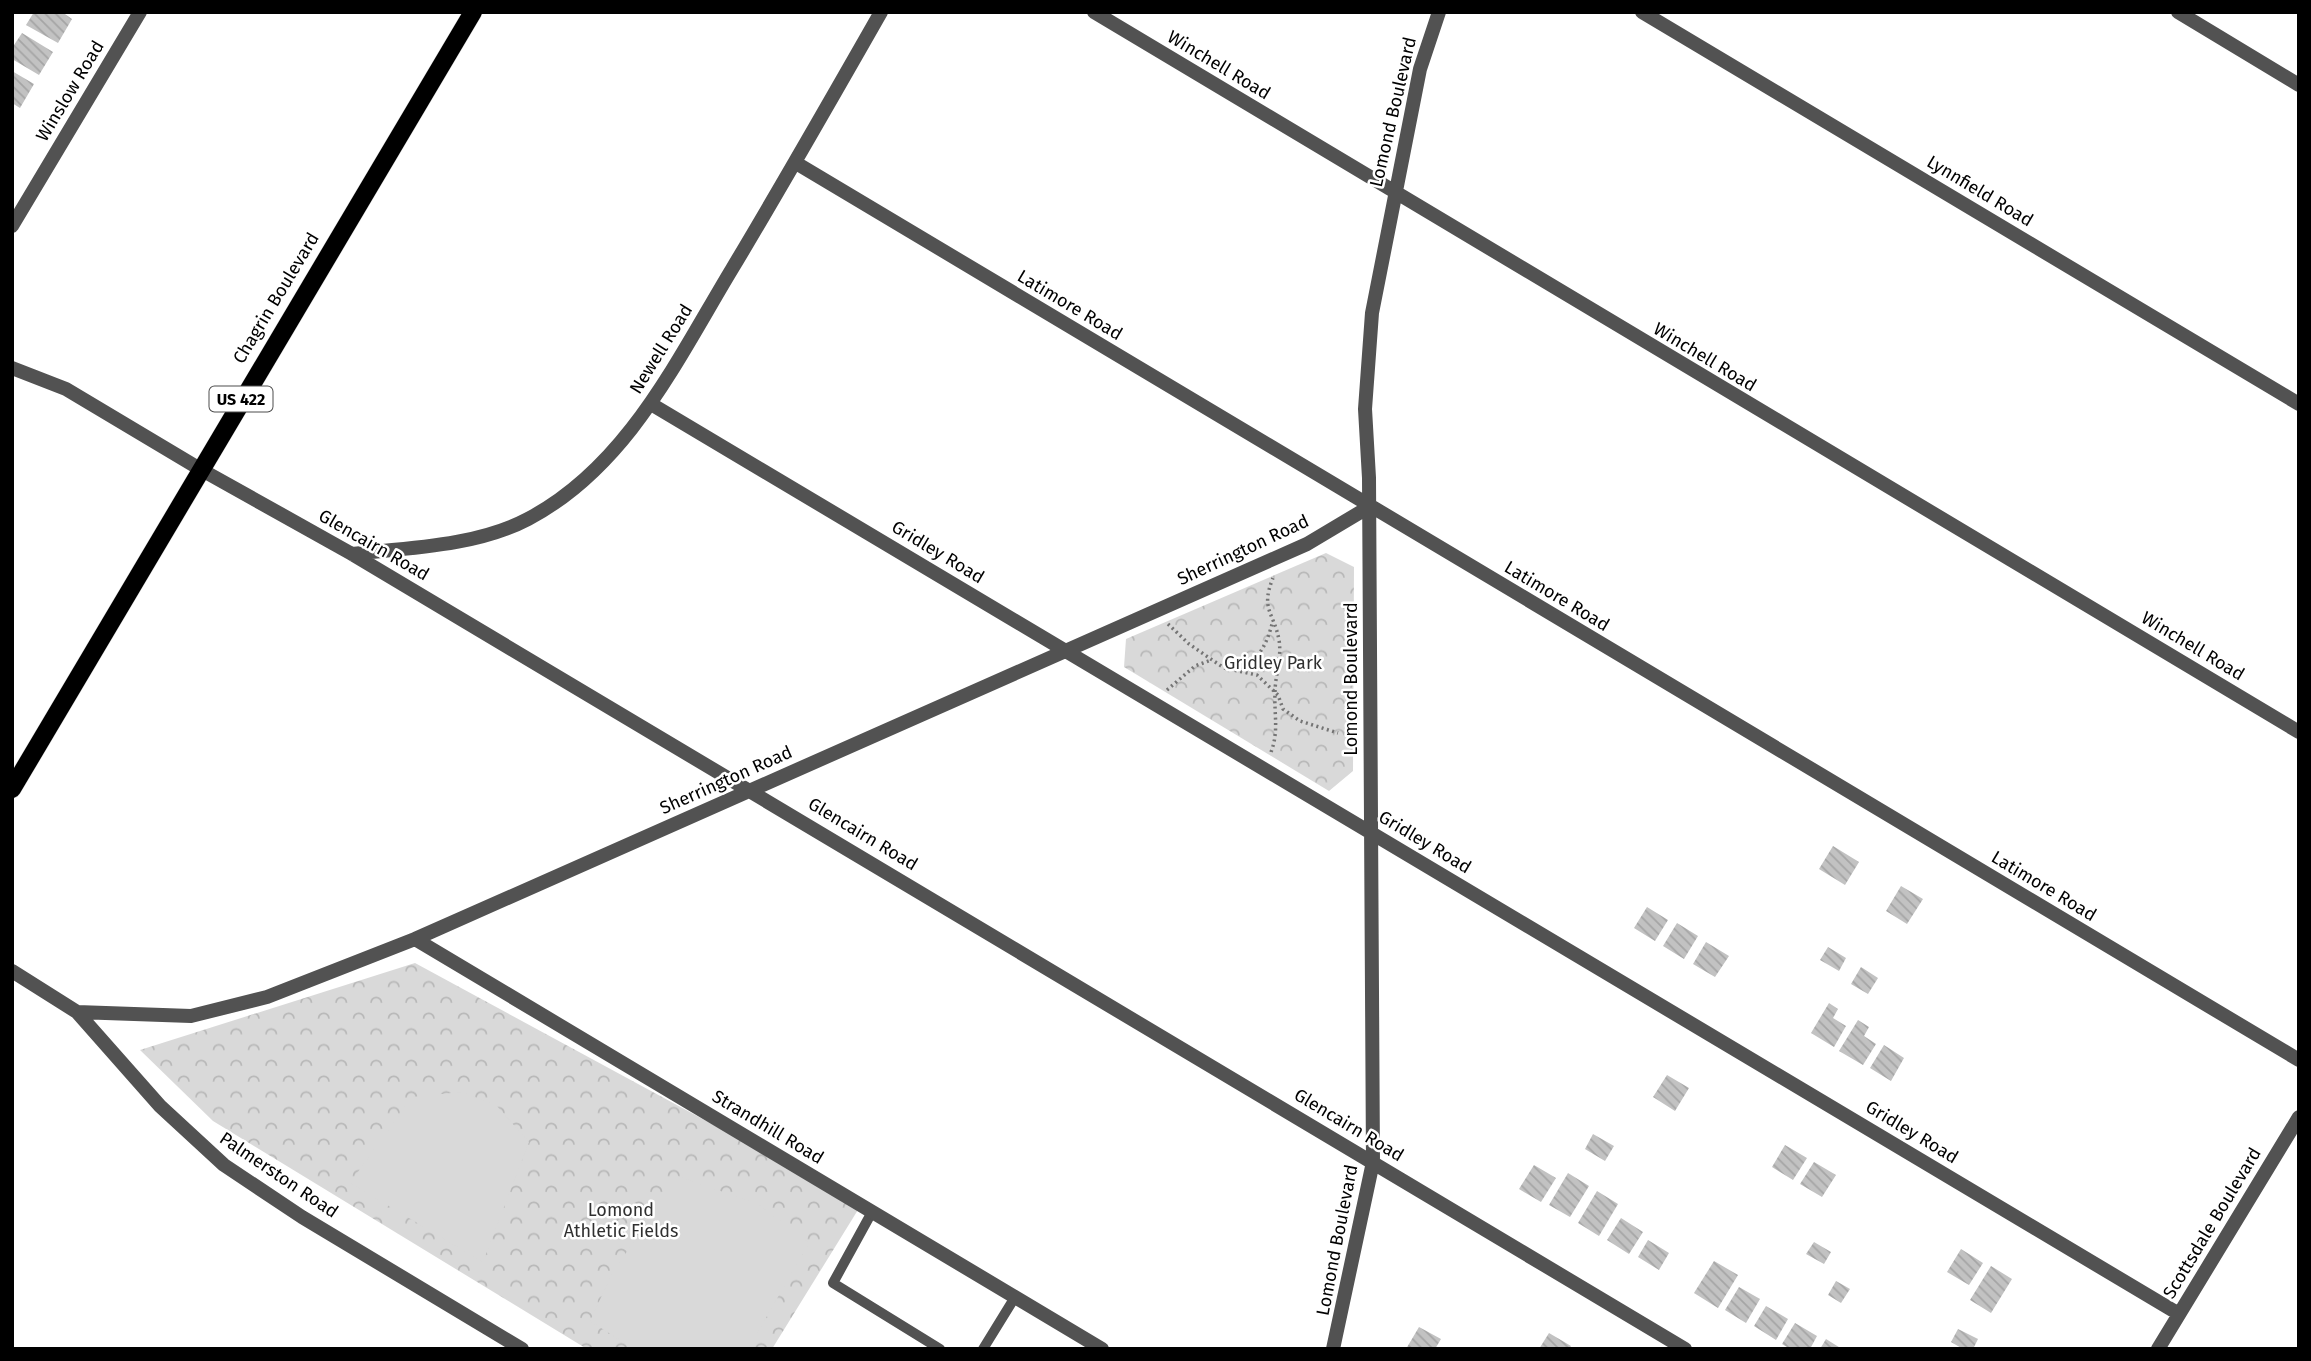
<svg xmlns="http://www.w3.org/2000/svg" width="2311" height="1361" font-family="'Fira Sans',sans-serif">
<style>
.forest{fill:url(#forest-crowns)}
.garden{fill:#d9d9d9}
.building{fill:url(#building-back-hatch)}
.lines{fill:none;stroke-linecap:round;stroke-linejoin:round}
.primary-casing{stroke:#dbdbdb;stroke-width:19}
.path{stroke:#747474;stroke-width:3.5;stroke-dasharray:2 3.5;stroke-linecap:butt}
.service{stroke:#525252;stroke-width:10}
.minor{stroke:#525252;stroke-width:14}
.primary{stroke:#000;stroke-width:18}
.labels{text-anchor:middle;stroke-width:5;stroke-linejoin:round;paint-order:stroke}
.shield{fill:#fff;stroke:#4c4c4c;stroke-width:2}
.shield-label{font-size:16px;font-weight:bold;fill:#000}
.street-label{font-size:18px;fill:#000;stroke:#fff}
.park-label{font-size:18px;fill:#303030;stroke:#fff}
</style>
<defs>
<pattern id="forest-crowns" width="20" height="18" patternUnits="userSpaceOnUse" patternTransform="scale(1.75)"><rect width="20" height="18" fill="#d9d9d9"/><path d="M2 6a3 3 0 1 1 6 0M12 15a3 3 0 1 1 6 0" fill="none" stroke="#b8b8b8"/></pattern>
<pattern id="building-back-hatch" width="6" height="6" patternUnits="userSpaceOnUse" patternTransform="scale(1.75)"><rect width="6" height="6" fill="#c2c2c2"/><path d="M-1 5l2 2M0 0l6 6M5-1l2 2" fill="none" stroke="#a5a5a5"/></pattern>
</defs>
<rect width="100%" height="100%" fill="#fff"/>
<path class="forest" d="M 1326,553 L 1354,567 L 1353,771 L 1329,791 L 1124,667 L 1126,639 Z
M 415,963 L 861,1205 L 772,1349 L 587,1349 L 213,1121 L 140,1050 Z"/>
<path class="garden" d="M 461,1092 L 496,1105 L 529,1142 L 483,1262 L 350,1183 L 412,1097 Z
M 677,1176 L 758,1204 L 809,1243 L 748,1349 L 634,1349 L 590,1321 L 612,1274 Z"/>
<path class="building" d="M 34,12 L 62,12 L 72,19 L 58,43 L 26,25 Z
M 22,33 L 53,52 L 39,75 L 12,59 L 12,48 Z
M 12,71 L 34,84 L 20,108 L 12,103 Z
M 1833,846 L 1859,862 L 1845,885 L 1819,869 Z
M 1901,886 L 1923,899 L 1907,924 L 1886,911 Z
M 1647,907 L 1668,920 L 1655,941 L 1634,928 Z
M 1677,923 L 1698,936 L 1684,959 L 1663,946 Z
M 1706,942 L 1729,956 L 1715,977 L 1693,964 Z
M 1828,947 L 1846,958 L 1839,971 L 1820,960 Z
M 1861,967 L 1878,978 L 1868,994 L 1851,984 Z
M 1829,1003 L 1838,1009 L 1833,1018 L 1846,1026 L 1834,1047 L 1811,1033 Z
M 1858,1020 L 1869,1027 L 1864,1036 L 1876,1044 L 1863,1065 L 1839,1051 Z
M 1884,1045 L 1904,1058 L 1891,1081 L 1870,1068 Z
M 1667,1075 L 1689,1088 L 1675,1111 L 1653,1097 Z
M 1593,1134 L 1614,1146 L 1605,1161 L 1585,1149 Z
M 1785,1145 L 1807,1158 L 1793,1180 L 1772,1167 Z
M 1814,1162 L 1836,1175 L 1822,1197 L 1800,1184 Z
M 1534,1165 L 1556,1178 L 1541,1202 L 1519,1189 Z
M 1568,1173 L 1589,1186 L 1570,1217 L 1549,1205 Z
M 1597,1191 L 1618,1204 L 1599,1236 L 1578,1223 Z
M 1621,1218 L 1643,1232 L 1629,1254 L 1607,1240 Z
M 1648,1240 L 1669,1253 L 1659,1270 L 1638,1257 Z
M 1814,1242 L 1831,1252 L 1824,1264 L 1806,1254 Z
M 1961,1249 L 1983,1263 L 1969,1285 L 1947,1272 Z
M 1714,1261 L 1738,1275 L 1718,1308 L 1694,1293 Z
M 1991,1266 L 2012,1279 L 1991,1313 L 1970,1300 Z
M 1836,1281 L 1850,1289 L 1841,1303 L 1828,1295 Z
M 1739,1287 L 1760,1299 L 1746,1323 L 1725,1310 Z
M 1766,1306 L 1788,1319 L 1776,1340 L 1754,1326 Z
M 1795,1323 L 1817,1336 L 1810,1349 L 1790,1349 L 1782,1344 Z
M 1419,1327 L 1441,1339 L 1435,1349 L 1406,1349 Z
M 1958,1329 L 1978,1339 L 1973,1349 L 1963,1349 L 1951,1342 Z
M 1549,1333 L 1571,1346 L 1569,1349 L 1539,1349 Z
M 1826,1339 L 1842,1349 L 1820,1349 Z"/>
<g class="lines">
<g class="primary-casing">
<path id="primary" d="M 12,789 L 473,12"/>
</g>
<path class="path" d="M 1168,624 L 1189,644 L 1224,668 L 1257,675 L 1278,695 L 1283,709 L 1300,721 L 1338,733
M 1239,668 C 1259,661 1267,643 1272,624
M 1167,690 L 1195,666 L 1211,660
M 1271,752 C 1279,731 1274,715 1275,693 C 1275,675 1282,658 1279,640 C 1274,612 1260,610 1273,578"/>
<path class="service" d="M 872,1212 L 833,1283 L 940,1349
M 983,1349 L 1015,1297"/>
<path class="minor" d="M 1094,12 L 2299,732
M 1642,12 L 2299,404
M 2178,12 L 2299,85
M 796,163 L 2299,1060
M 12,226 L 140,12
M 12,368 L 66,389 L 200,469 L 352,554 L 1685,1349
M 651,404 L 2179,1314
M 352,554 C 409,548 477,546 528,519 C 627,467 677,360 732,269 C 783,184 832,98 881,12
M 415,939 L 1102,1349
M 12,971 L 77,1012 L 160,1106 L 224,1165 L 302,1217 L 522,1349
M 77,1012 L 191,1016 L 267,997 L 415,939 L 1307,544 L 1369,507
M 1333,1349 L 1373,1162 L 1369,478 L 1365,409 L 1372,313 L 1420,69 L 1439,12
M 2158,1349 L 2299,1117"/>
<use href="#primary" class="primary"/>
</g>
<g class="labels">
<rect class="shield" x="209.5" y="386.5" width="63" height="25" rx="5"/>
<g class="shield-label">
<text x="241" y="405">US 422</text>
</g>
<g class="street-label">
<text transform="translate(1219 65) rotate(31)" y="6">Winchell Road</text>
<text transform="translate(70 91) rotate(-59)" y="6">Winslow Road</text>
<text transform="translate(1393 112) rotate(-77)" y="6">Lomond Boulevard</text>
<text transform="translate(1980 191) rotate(31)" y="6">Lynnfield Road</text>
<text transform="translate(276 298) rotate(-59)" y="6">Chagrin Boulevard</text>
<text transform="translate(1070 305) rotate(31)" y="6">Latimore Road</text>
<text transform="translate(661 349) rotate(-58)" y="6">Newell Road</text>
<text transform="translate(1705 357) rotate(31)" y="6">Winchell Road</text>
<text transform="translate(374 545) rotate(30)" y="6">Glencairn Road</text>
<text transform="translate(1243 550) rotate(-25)" y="6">Sherrington Road</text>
<text transform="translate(938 552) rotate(31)" y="6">Gridley Road</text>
<text transform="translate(1557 596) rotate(31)" y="6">Latimore Road</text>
<text transform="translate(2193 646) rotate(31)" y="6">Winchell Road</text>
<text transform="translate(1351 679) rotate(-90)" y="6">Lomond Boulevard</text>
<text transform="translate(726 780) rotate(-24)" y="6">Sherrington Road</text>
<text transform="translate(863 834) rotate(31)" y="6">Glencairn Road</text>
<text transform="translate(1425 842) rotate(31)" y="6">Gridley Road</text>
<text transform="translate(2044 886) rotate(31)" y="6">Latimore Road</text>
<text transform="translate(1349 1125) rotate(31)" y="6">Glencairn Road</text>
<text transform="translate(768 1127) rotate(31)" y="6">Strandhill Road</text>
<text transform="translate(1912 1132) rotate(31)" y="6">Gridley Road</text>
<text transform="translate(279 1175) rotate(34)" y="6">Palmerston Road</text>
<text transform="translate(2212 1223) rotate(-59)" y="6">Scottsdale Boulevard</text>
<text transform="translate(1337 1240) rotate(-79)" y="6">Lomond Boulevard</text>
</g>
<g class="park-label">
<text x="1273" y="669">Gridley Park</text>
<text x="621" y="1216">Lomond<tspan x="621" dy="21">Athletic Fields</tspan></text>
</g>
</g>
<rect width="2311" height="1361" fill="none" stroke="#000000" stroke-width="28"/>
</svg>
